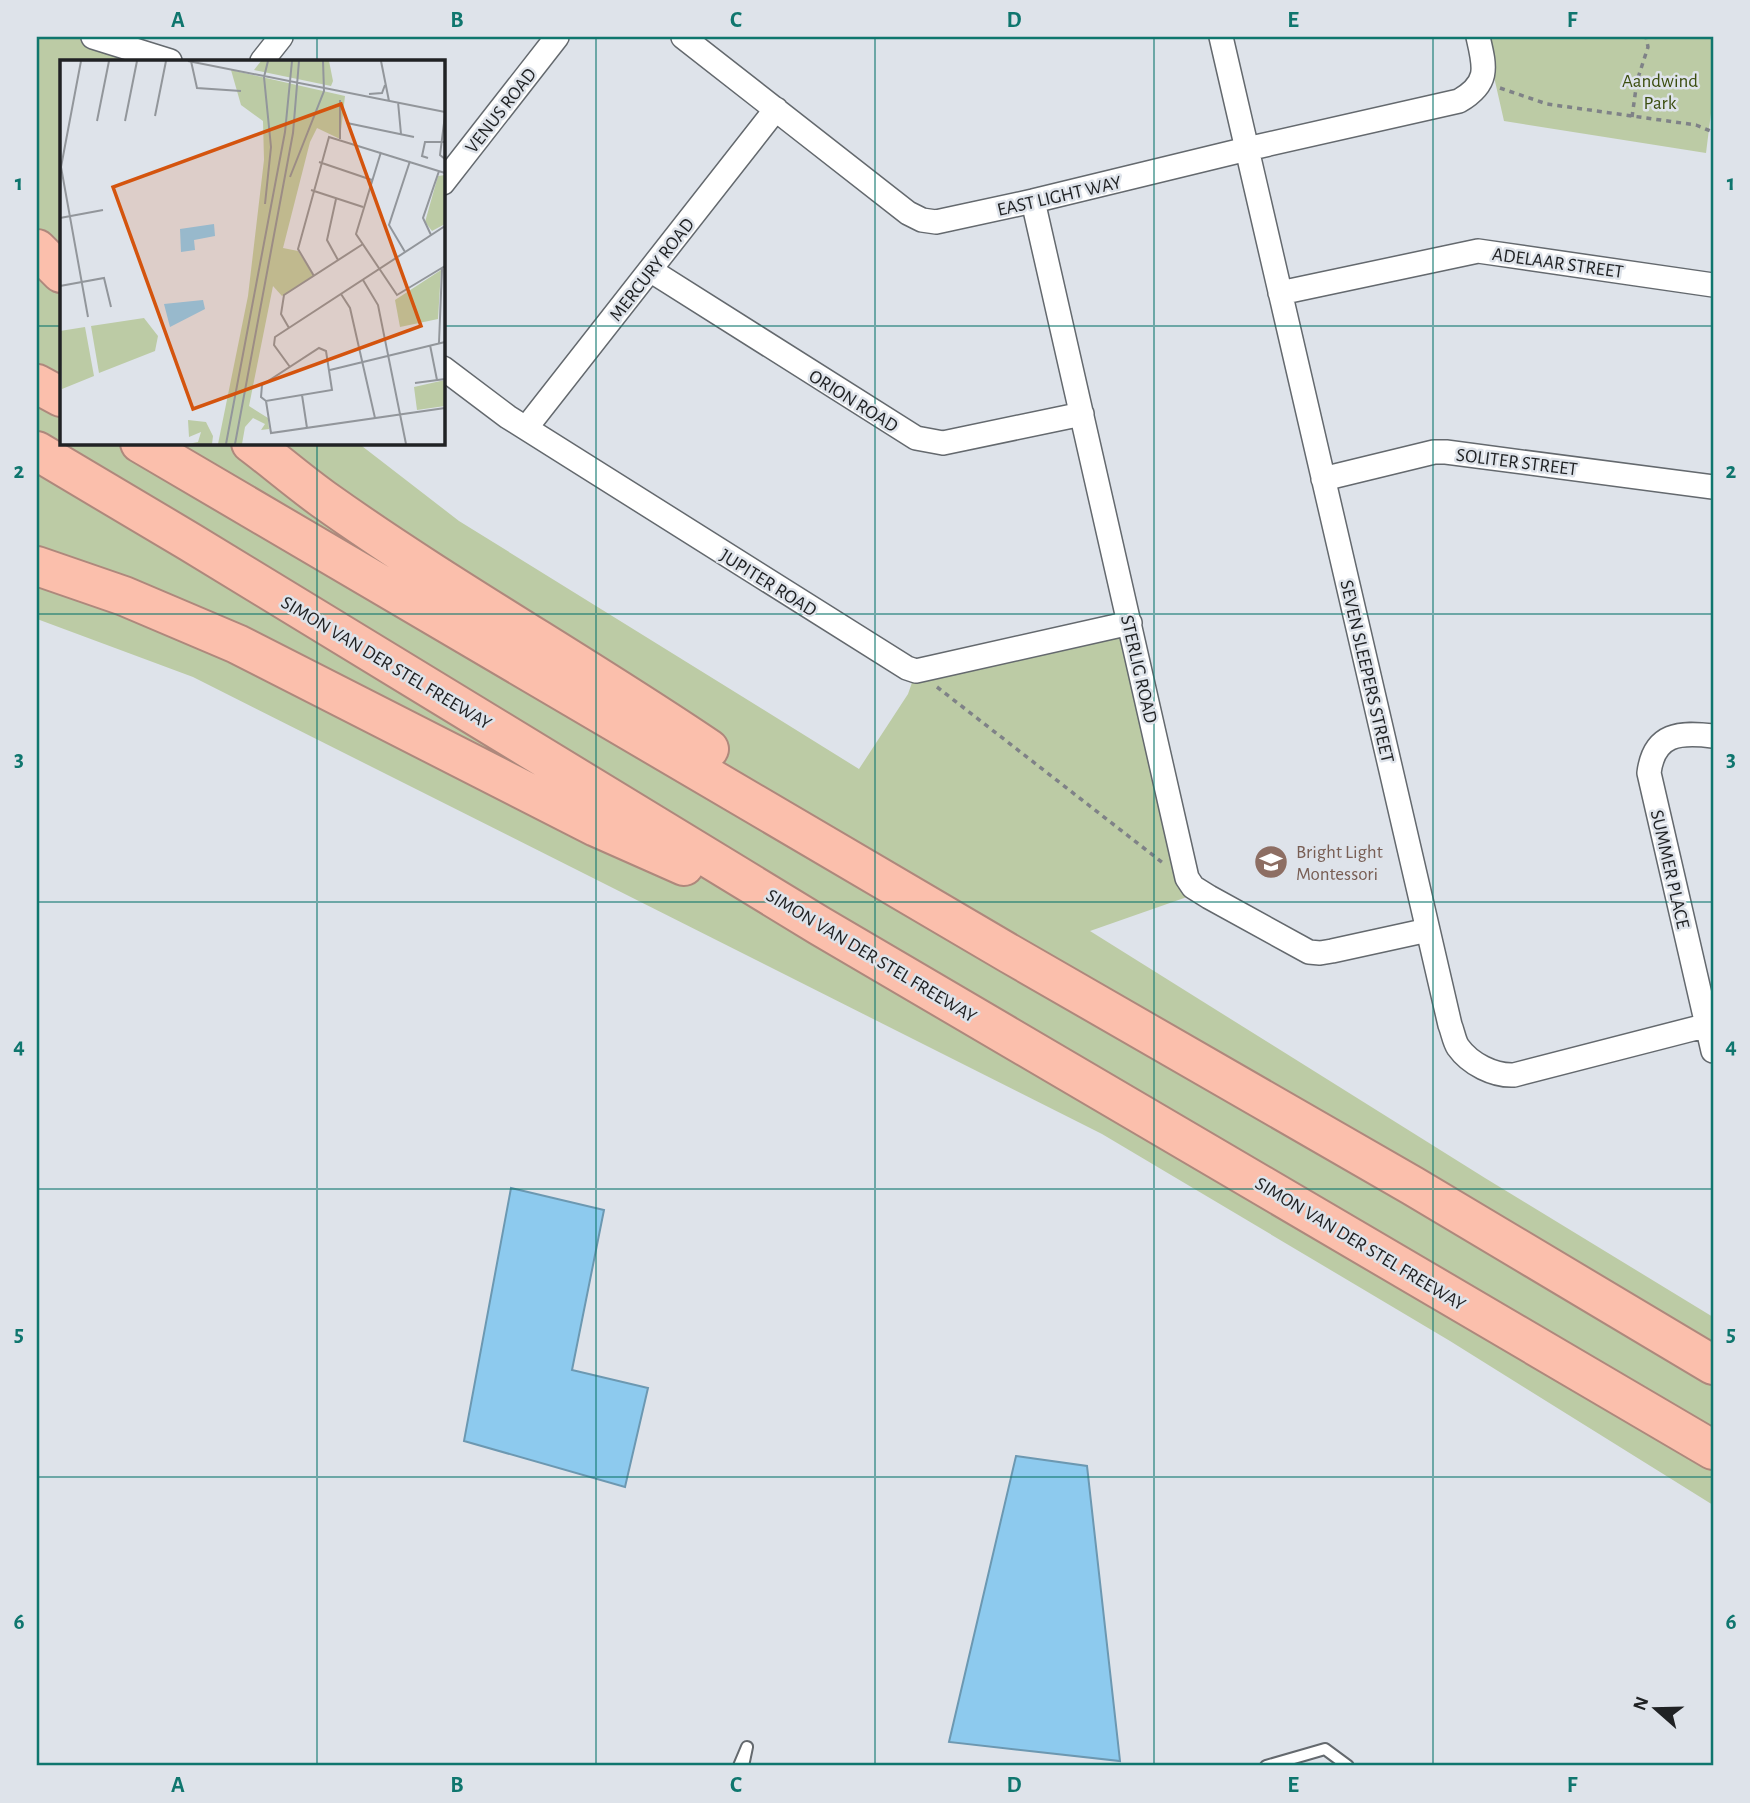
<svg xmlns="http://www.w3.org/2000/svg" width="1750" height="1803" font-family="'Alegreya Sans',sans-serif">
<style>
.green{fill:#bccba5}
.water{fill:#8dcaee;stroke:#6c98b1;stroke-width:2}
.lines{fill:none;stroke-linecap:round;stroke-linejoin:round}
.lane-casing{stroke:#64696e;stroke-width:14}
.street-casing{stroke:#64696e;stroke-width:26}
.highway-casing{stroke:#ae887c;stroke-width:42}
.path{stroke:#7f8287;stroke-width:3.5;stroke-dasharray:5 5;stroke-linecap:butt}
.lane{stroke:#fff;stroke-width:10}
.street{stroke:#fff;stroke-width:23}
.highway{stroke:#fbbfac;stroke-width:38}
.grid{fill:none;stroke:#0f766e;stroke-width:2;stroke-opacity:0.55}
.labels{text-anchor:middle;stroke-width:5;stroke-linejoin:round;paint-order:stroke}
.park-label{font-size:19px;fill:#3c4e10;stroke:#dee3ea}
.street-label{font-size:19px;fill:#202224;stroke:#dee3ea}
.education-label{font-size:19px;fill:#785e54;stroke:#dee3ea;text-anchor:start}
.inset-road{fill:none;stroke:#92969b;stroke-width:2}
.view{fill:#d4540e;fill-opacity:0.15;stroke:#d4540e;stroke-width:3.5}
.inset-edge{fill:none;stroke:#202224;stroke-width:3.5}
.neatline{fill:none;stroke:#0f766e;stroke-width:2.5}
.grid-label{font-size:23px;text-anchor:middle;font-weight:bold;fill:#0f766e}
</style>
<rect width="100%" height="100%" fill="#dee3ea"/>
<path class="green" d="M 37,37 L 93,37 L 170,61 L 61,61 L 61,443 L 358,443 L 459,521 L 859,769 L 908,694 L 916,671 L 1130,623 L 1187,897 L 1090,931 L 1485,1178 L 1713,1317 L 1713,1505 L 1450,1341 L 1102,1134 L 193,677 L 37,619 Z
M 1485,37 L 1713,37 L 1713,97 L 1706,153 L 1504,121 Z"/>
<path class="water" d="M 511,1188 L 604,1210 L 572,1370 L 648,1388 L 625,1487 L 464,1441 Z
M 1016,1456 L 1087,1466 L 1120,1761 L 949,1742 Z"/>
<g class="lines">
<g class="lane-casing">
<path id="lane" d="M 739,1766 L 747,1747 L 743,1766
M 1266,1766 L 1325,1749 L 1348,1766"/>
</g>
<g class="street-casing">
<path id="street" d="M 93,37 L 170,61
M 683,37 L 908,213 L 922,220 L 936,222 L 1033,201 L 1247,149 L 1459,101 C 1490,83 1485,67 1478,37
M 1221,37 L 1450,1025 C 1453,1032 1454,1041 1458,1047 C 1470,1064 1494,1076 1514,1075 L 1708,1025
M 262,61 L 281,37
M 443,183 L 557,37
M 1033,201 L 1187,878 L 1193,887 L 1209,897 L 1309,952 L 1320,953 L 1332,951 L 1428,930
M 650,270 L 916,438 L 943,443 L 1082,414
M 1280,293 L 1478,251 L 1713,285
M 443,368 L 508,417 L 907,668 L 916,671 L 934,667 L 1130,623
M 526,428 L 776,109
M 1323,479 L 1434,452 L 1446,452 L 1713,487
M 1713,736 C 1680,732 1654,733 1649,773 L 1713,1051"/>
</g>
<g class="highway-casing">
<path id="highway" d="M 37,249 L 61,273
M 37,384 L 61,397
M 140,443 L 1010,954 L 1413,1186 L 1713,1365
M 251,443 C 275,461 298,481 323,499 C 448,588 582,663 709,749
M 37,451 L 190,542 L 820,926 L 1713,1450
M 37,566 L 124,596 L 237,644 L 596,827 L 684,866"/>
</g>
<path class="path" d="M 1500,88 L 1547,104 L 1696,125 L 1713,132
M 1632,117 L 1637,81 L 1648,47 L 1646,37
M 937,687 L 1163,863"/>
<use href="#lane" class="lane"/>
<use href="#street" class="street"/>
<use href="#highway" class="highway"/>
</g>
<path class="grid" d="M 317,37 L 317,61M 596,37 L 596,1766M 875,37 L 875,1766M 1154,37 L 1154,1766M 1433,37 L 1433,1766M 37,326 L 61,326M 443,326 L 1713,326M 317,443 L 317,1766M 37,614 L 1713,614M 37,902 L 1713,902M 37,1189 L 1713,1189M 37,1477 L 1713,1477"/>
<defs>
<g id="school-disc" transform="scale(1.75)"><circle r="9.5" fill="#8d6e63" stroke="#dee3ea"/><path d="M0-5L7-2L0 1L-7-2ZM-4 1L0 2.5L4 1V4Q0 6-4 4Z" fill="#fff"/></g>
</defs>
<g fill-rule="evenodd">
<use href="#school-disc" x="1271" y="862"/>
</g>
<g class="labels">
<g class="park-label">
<text x="1660" y="87">Aandwind<tspan x="1660" dy="22">Park</tspan></text>
</g>
<g class="street-label">
<text transform="translate(500 110) rotate(-52)" y="7">VENUS ROAD</text>
<text transform="translate(1059 195) rotate(-13)" y="7">EAST LIGHT WAY</text>
<text transform="translate(1558 262) rotate(8)" y="7">ADELAAR STREET</text>
<text transform="translate(651 269) rotate(-52)" y="7">MERCURY ROAD</text>
<text transform="translate(854 400) rotate(32)" y="7">ORION ROAD</text>
<text transform="translate(1517 461) rotate(7)" y="7">SOLITER STREET</text>
<text transform="translate(769 582) rotate(32)" y="7">JUPITER ROAD</text>
<text transform="translate(387 662) rotate(31)" y="7">SIMON VAN DER STEL FREEWAY</text>
<text transform="translate(1140 669) rotate(77)" y="7">STERLIG ROAD</text>
<text transform="translate(1368 671) rotate(77)" y="7">SEVEN SLEEPERS STREET</text>
<text transform="translate(1671 869) rotate(77)" y="7">SUMMER PLACE</text>
<text transform="translate(872 955) rotate(31)" y="7">SIMON VAN DER STEL FREEWAY</text>
<text transform="translate(1361 1243) rotate(31)" y="7">SIMON VAN DER STEL FREEWAY</text>
</g>
<g class="education-label">
<text x="1296" y="858">Bright Light<tspan x="1296" dy="22">Montessori</tspan></text>
</g>
</g>
<g transform="translate(60 60)">
<rect width="385" height="385" fill="#dee3ea"/>
<path d="M 201,1 L 269,1 L 273,21 L 271,26 L 194,10 ZM 171,10 L 285,36 L 280,79 L 257,68 L 250,82 L 223,188 L 238,191 L 254,216 L 222,236 L 213,226 L 189,346 L 208,358 L 209,369 L 201,370 L 205,364 L 193,358 L 185,367 L 182,384 L 158,384 L 188,236 L 204,100 L 203,61 L 181,45 ZM 385,115 L 385,164 L 372,171 L 365,162 L 378,116 ZM 381,210 L 378,259 L 340,267 L 335,240 ZM 84,258 L 98,276 L 95,291 L 39,313 L 31,266 ZM 25,267 L 34,316 L 2,329 L 0,271 ZM 385,320 L 385,346 L 357,350 L 354,327 ZM 128,360 L 146,362 L 153,376 L 152,384 L 128,384 L 138,382 L 141,372 L 129,377 Z" fill="#bccba5"/>
<path d="M 154,164 L 155,176 L 134,180 L 135,190 L 121,192 L 120,169 ZM 143,240 L 145,249 L 110,267 L 104,244 Z" fill="#8dcaee"/>
<path class="inset-road" d="M 21,1 L 1,107 L 28,257M 128,1 L 385,52M 131,1 L 137,28 L 181,31M 321,1 L 329,41M 309,34 L 322,33 L 325,25M 280,40 L 280,79M 338,42 L 341,74M 385,55 L 380,95 L 385,99M 95,56 L 106,1M 37,61 L 49,1M 65,61 L 77,1M 287,63 L 354,77M 321,92 L 296,174 L 337,235 L 385,206M 368,98 L 362,96 L 365,82 L 385,82M 259,102 L 312,120M 230,117 L 264,31 L 263,1M 251,130 L 303,147M 276,139 L 267,180 L 278,200M 205,144 L 211,87 L 204,17 L 208,1M 0,158 L 43,150M 371,175 L 363,158 L 379,111M 345,192 L 329,165 L 350,101M 254,216 L 238,189 L 269,77 L 385,113M 303,220 L 318,245 L 346,384M 0,226 L 44,218 L 51,247M 281,234 L 290,248 L 315,358M 229,268 L 221,254 L 224,235 L 303,184M 379,283 L 382,208M 370,285 L 377,320M 259,288 L 266,291 L 272,330 L 206,341 L 201,337 L 202,325 ZM 230,307 L 214,285 L 215,277 L 385,166M 270,310 L 385,282M 355,323 L 385,319M 242,335 L 247,368M 206,341 L 211,373 L 385,348M 166,384 L 225,72 L 232,1M 175,384 L 233,73 L 239,1"/>
<path class="view" d="M 281,44 L 361,266 L 133,349 L 53,127 Z"/>
<rect width="385" height="385" class="inset-edge"/>
</g>
<rect width="1750" height="1803" fill="none" stroke="#dee3ea" stroke-width="77"/>
<g transform="translate(1656 1709) rotate(290)" stroke="#dee3ea" stroke-width="5" paint-order="stroke">
<path d="M0-5L12 26L0 18L-12 26Z" fill="#202224"/>
<text y="-10" font-size="19" font-weight="bold" text-anchor="middle" fill="#202224">N</text>
</g>
<rect x="38" y="38" width="1674" height="1726" class="neatline"/>
<g class="grid-label">
<text x="178" y="27">A</text>
<text x="457" y="27">B</text>
<text x="736" y="27">C</text>
<text x="1014" y="27">D</text>
<text x="1293" y="27">E</text>
<text x="1572" y="27">F</text>
<text x="19" y="190">1</text>
<text x="1731" y="190">1</text>
<text x="19" y="478">2</text>
<text x="1731" y="478">2</text>
<text x="19" y="766">3</text>
<text x="1731" y="766">3</text>
<text x="19" y="1053">4</text>
<text x="1731" y="1053">4</text>
<text x="19" y="1341">5</text>
<text x="1731" y="1341">5</text>
<text x="19" y="1629">6</text>
<text x="1731" y="1629">6</text>
<text x="178" y="1792">A</text>
<text x="457" y="1792">B</text>
<text x="736" y="1792">C</text>
<text x="1014" y="1792">D</text>
<text x="1293" y="1792">E</text>
<text x="1572" y="1792">F</text>
</g>
</svg>
